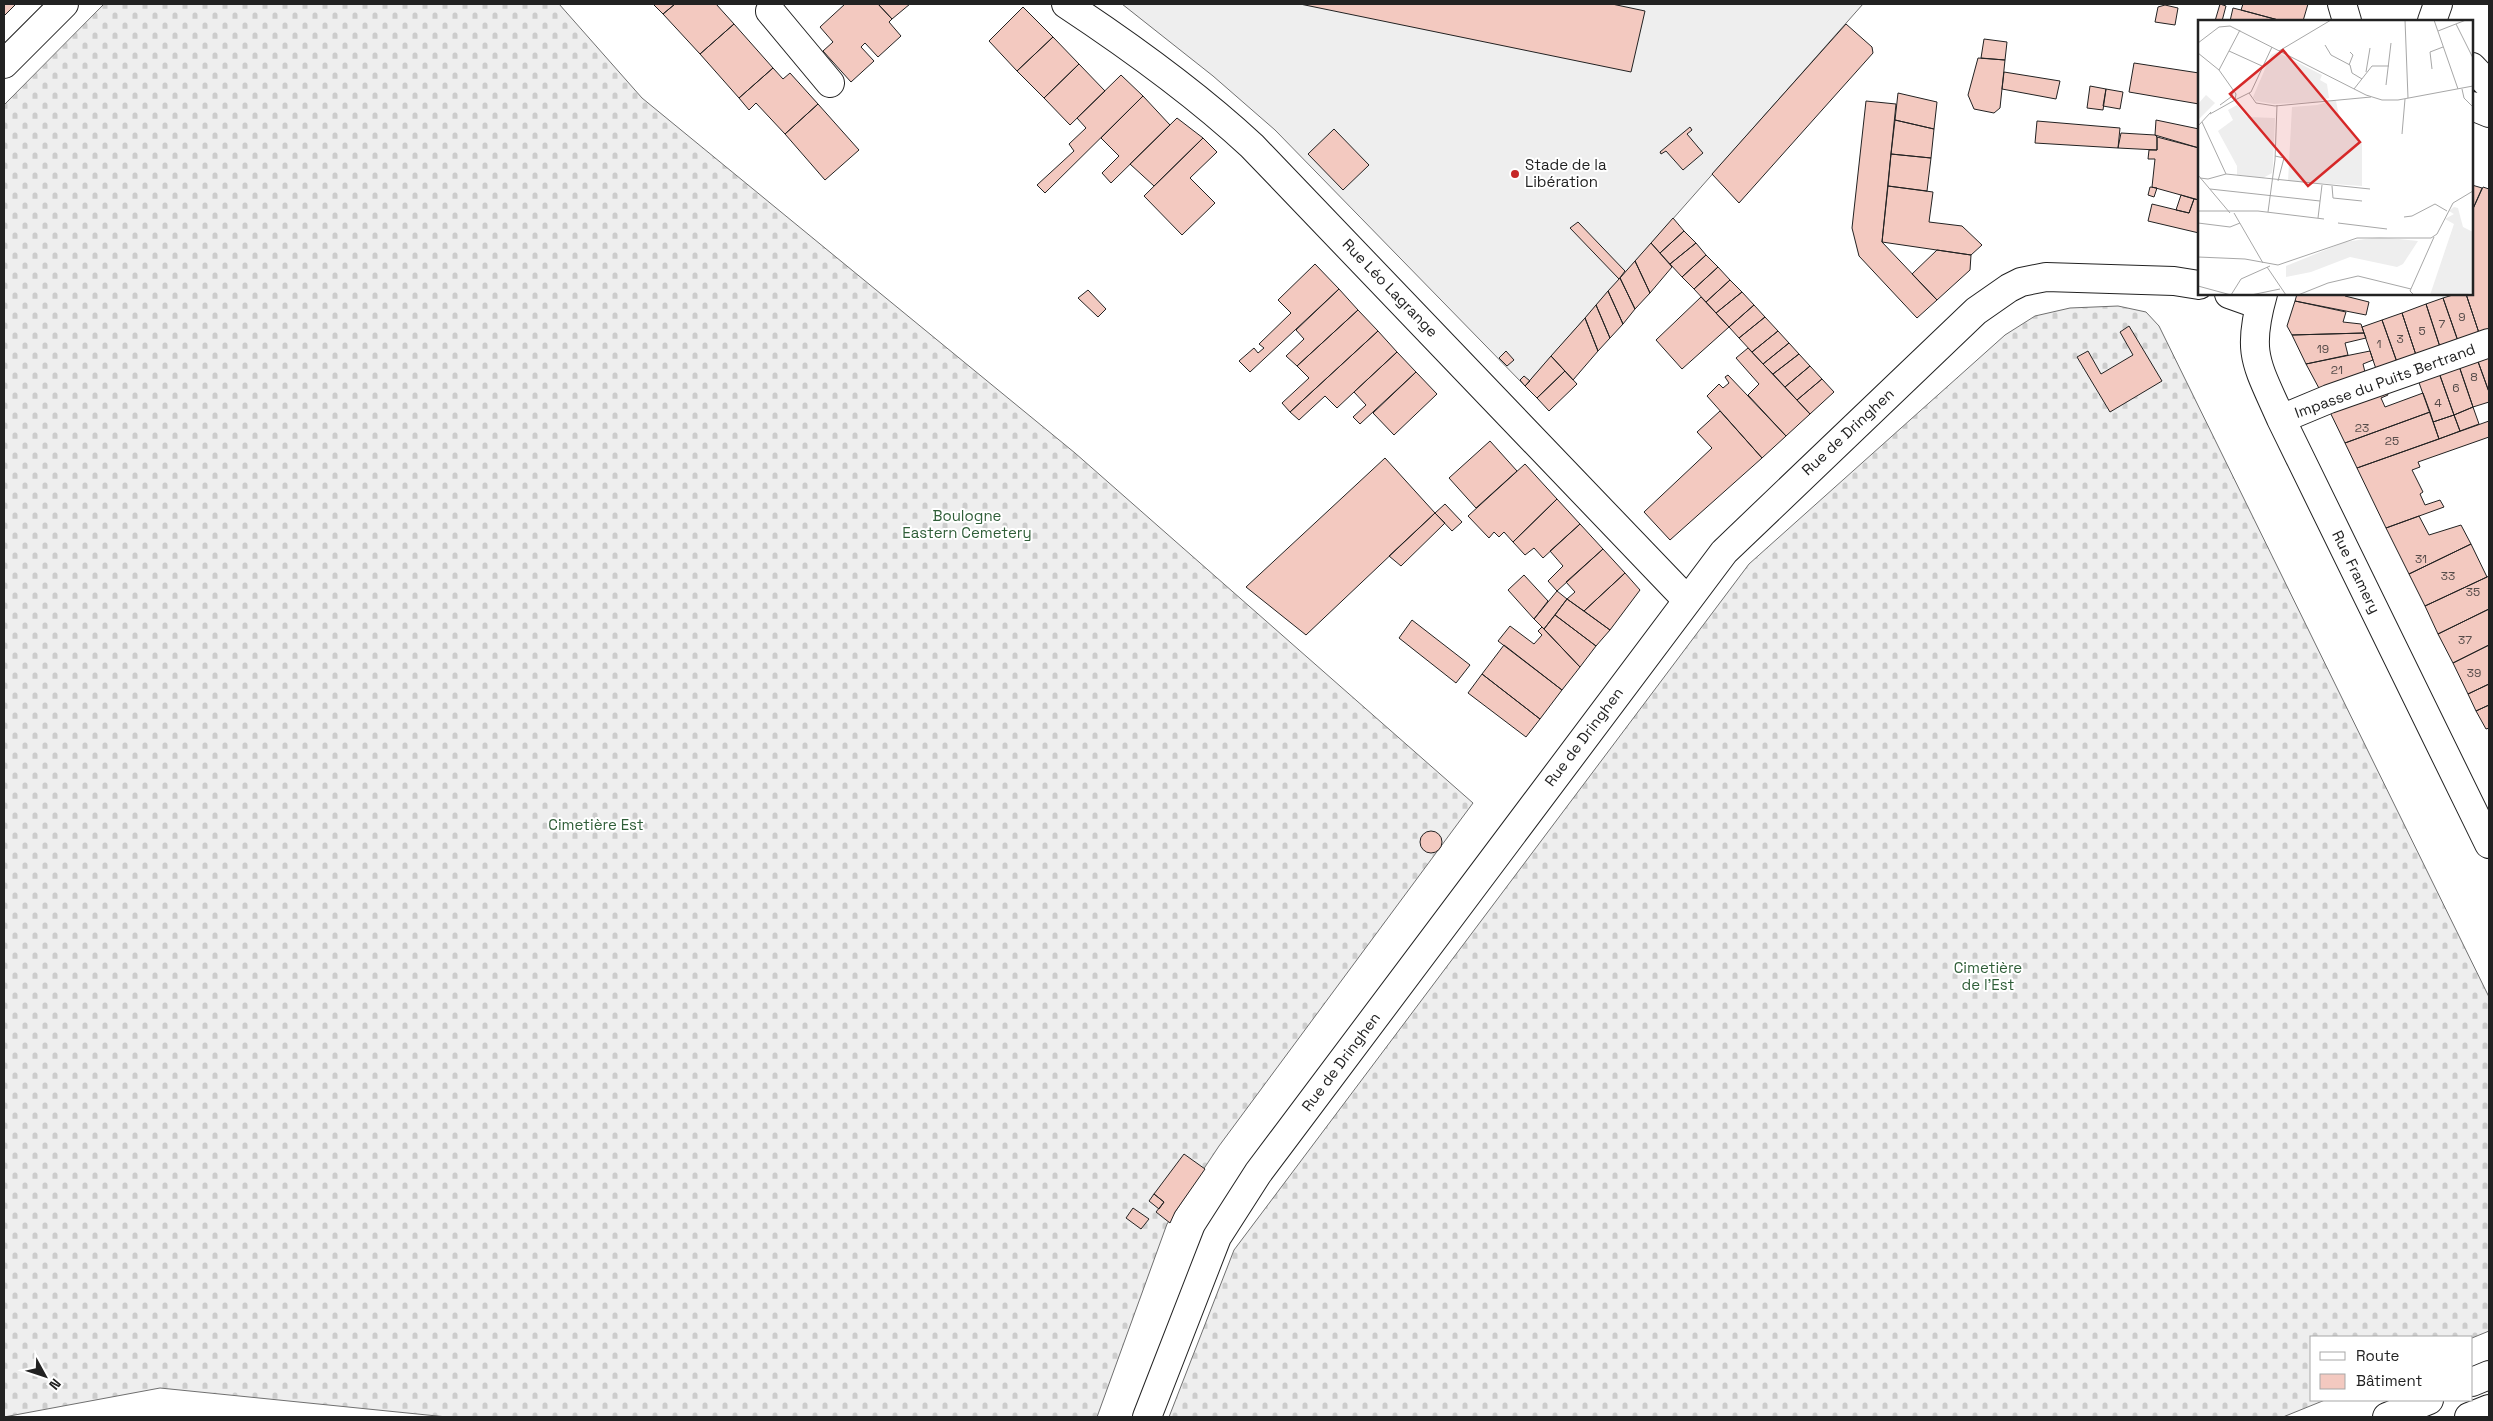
<svg xmlns="http://www.w3.org/2000/svg" width="2493" height="1421" font-family="'Space Grotesk',sans-serif">
<style>
.cemetery{fill:url(#cemetery-stones);stroke:#6f6f6f}
.garden{fill:#eee;stroke:#6f6f6f}
.building{fill:#f3c9c0;stroke:#222}
.lines{fill:none;stroke-linecap:round;stroke-linejoin:round}
.minor-casing{stroke:#222;stroke-width:30}
.major-casing{stroke:#222;stroke-width:30}
.minor{stroke:#fff;stroke-width:28}
.major{stroke:#fff;stroke-width:28}
.poi-dot{fill:#c62828;stroke:#fff;stroke-width:2}
.labels{text-anchor:middle;stroke-width:4;stroke-linejoin:round;paint-order:stroke}
.number-label{font-size:12px;fill:#564c4a}
.poi-label{font-size:15px;fill:#222;stroke:#fff;text-anchor:start}
.street-label{font-size:15px;fill:#222;stroke:#fff}
.park-label{font-size:15px;fill:#2f5e38;stroke:#fff}
.inset-road{fill:none;stroke:#a7a7a7;stroke-width:1}
.view{fill:#d62828;fill-opacity:0.15;stroke:#d62828;stroke-width:2.5}
.inset-edge{fill:none;stroke:#222;stroke-width:2.5}
</style>
<defs>
<pattern id="cemetery-stones" width="16" height="16" patternUnits="userSpaceOnUse" patternTransform="scale(1.25)"><rect width="16" height="16" fill="#eee"/><path d="M2 7V4a2 2 0 0 1 4 0v3zM10 15v-3a2 2 0 0 1 4 0v3z" fill="#ccc"/></pattern>
</defs>
<rect width="100%" height="100%" fill="#fff"/>
<path class="cemetery" d="M 104,4 L 559,4 L 642,98 L 1075,453 L 1473,803 L 1219,1146 L 1167,1224 L 1097,1417 L 447,1417 L 160,1388 L 4,1417 L 4,105 Z
M 2118,306 L 2146,312 L 2159,326 L 2489,997 L 2489,1331 L 2472,1338 L 2312,1337 L 2312,1400 L 2325,1400 L 2283,1417 L 1169,1417 L 1234,1250 L 1749,564 L 2005,335 L 2035,316 L 2070,308 Z"/>
<path class="garden" d="M 1122,4 L 1863,4 L 1525,386 L 1275,130 L 1213,76 Z"/>
<path class="building" d="M 4,4 L 16,4 L 4,16 Z
M 653,4 L 675,4 L 663,14 Z
M 675,4 L 716,4 L 734,24 L 700,54 L 663,14 Z
M 845,4 L 878,4 L 892,19 L 889,22 L 901,36 L 878,57 L 865,43 L 861,47 L 874,61 L 851,82 L 823,51 L 833,42 L 820,27 Z
M 878,4 L 910,4 L 892,19 Z
M 1300,4 L 1612,4 L 1645,11 L 1631,72 Z
M 2220,4 L 2226,6 L 2222,21 L 2215,21 Z
M 2243,4 L 2308,4 L 2303,21 L 2282,21 L 2241,10 Z
M 2165,5 L 2178,8 L 2175,25 L 2155,22 L 2158,7 Z
M 1023,7 L 1053,37 L 1017,71 L 989,41 Z
M 2233,8 L 2241,10 L 2282,21 L 2230,21 Z
M 734,24 L 773,68 L 739,98 L 700,54 Z
M 1846,24 L 1872,47 L 1873,53 L 1739,203 L 1712,174 Z
M 1053,37 L 1079,64 L 1044,98 L 1017,71 Z
M 1984,39 L 2007,42 L 2005,60 L 1981,58 Z
M 1978,58 L 2005,60 L 2000,108 L 1994,113 L 1974,109 L 1968,95 Z
M 2134,63 L 2199,73 L 2199,104 L 2129,92 Z
M 1079,64 L 1105,91 L 1070,125 L 1044,98 Z
M 773,68 L 783,79 L 790,73 L 818,104 L 785,134 L 756,103 L 749,110 L 739,98 Z
M 2004,72 L 2060,81 L 2056,99 L 2002,89 Z
M 1121,75 L 1143,96 L 1045,193 L 1037,185 L 1074,151 L 1069,144 L 1086,128 L 1077,118 Z
M 2090,86 L 2106,89 L 2103,110 L 2087,108 Z
M 2106,89 L 2123,92 L 2120,109 L 2103,106 Z
M 1898,93 L 1937,102 L 1934,129 L 1895,120 Z
M 1143,96 L 1170,125 L 1111,183 L 1102,173 L 1119,156 L 1101,138 Z
M 1866,101 L 1896,104 L 1882,242 L 1937,300 L 1917,318 L 1859,256 L 1852,228 Z
M 818,104 L 859,150 L 825,180 L 785,134 Z
M 1177,118 L 1203,138 L 1154,186 L 1130,164 Z
M 1895,120 L 1934,129 L 1931,158 L 1891,154 Z
M 2156,120 L 2199,129 L 2199,148 L 2155,135 Z
M 2037,121 L 2120,128 L 2118,148 L 2035,143 Z
M 1690,127 L 1692,130 L 1687,134 L 1703,153 L 1683,170 L 1666,151 L 1661,154 L 1660,152 Z
M 1334,129 L 1369,165 L 1343,190 L 1308,154 Z
M 2121,133 L 2155,135 L 2157,137 L 2157,150 L 2118,148 Z
M 2157,137 L 2199,148 L 2199,200 L 2152,187 L 2155,159 L 2148,159 L 2149,150 L 2157,150 Z
M 1203,138 L 1217,152 L 1190,178 L 1215,203 L 1182,235 L 1144,196 Z
M 1891,154 L 1931,158 L 1927,191 L 1888,186 Z
M 2472,185 L 2482,188 L 2472,211 Z
M 1888,186 L 1933,192 L 1929,222 L 1962,226 L 1982,245 L 1971,255 L 1882,242 Z
M 2150,187 L 2157,188 L 2154,197 L 2148,195 Z
M 2483,187 L 2489,189 L 2489,333 L 2480,336 L 2466,294 L 2472,294 L 2472,211 Z
M 2181,195 L 2194,199 L 2189,213 L 2176,210 Z
M 2194,199 L 2199,200 L 2199,233 L 2148,221 L 2152,204 L 2189,213 Z
M 1673,218 L 1684,231 L 1660,253 L 1651,243 Z
M 1578,222 L 1625,271 L 1619,279 L 1570,228 Z
M 1684,231 L 1696,243 L 1670,264 L 1660,253 Z
M 1651,243 L 1672,267 L 1650,293 L 1635,261 Z
M 1696,243 L 1706,255 L 1682,277 L 1670,264 Z
M 1937,250 L 1971,255 L 1970,270 L 1937,300 L 1912,274 Z
M 1706,255 L 1718,267 L 1694,289 L 1682,277 Z
M 1635,261 L 1650,293 L 1635,309 L 1620,278 Z
M 1315,264 L 1339,289 L 1250,372 L 1239,361 L 1254,348 L 1258,353 L 1264,348 L 1259,344 L 1291,313 L 1278,300 Z
M 1718,267 L 1730,280 L 1706,302 L 1694,289 Z
M 1620,278 L 1635,309 L 1623,324 L 1608,291 Z
M 1730,280 L 1742,292 L 1716,313 L 1706,302 Z
M 1339,289 L 1358,310 L 1297,366 L 1286,356 L 1304,339 L 1296,330 Z
M 1088,290 L 1106,309 L 1098,317 L 1078,298 Z
M 1608,291 L 1623,324 L 1610,338 L 1596,305 Z
M 1742,292 L 1754,305 L 1729,327 L 1716,313 Z
M 2297,294 L 2346,294 L 2345,296 L 2369,302 L 2366,315 L 2295,301 Z
M 2456,294 L 2466,294 L 2480,336 L 2459,344 L 2443,298 Z
M 1701,297 L 1729,327 L 1682,369 L 1656,340 Z
M 2443,298 L 2459,344 L 2441,350 L 2426,304 Z
M 2295,301 L 2346,312 L 2343,322 L 2361,324 L 2364,333 L 2292,335 L 2287,326 Z
M 2426,304 L 2441,350 L 2417,358 L 2402,313 Z
M 1596,305 L 1610,338 L 1598,351 L 1585,318 Z
M 1754,305 L 1765,317 L 1739,338 L 1729,327 Z
M 1358,310 L 1378,331 L 1290,412 L 1282,403 L 1309,378 L 1297,366 Z
M 2402,313 L 2417,358 L 2398,365 L 2382,320 Z
M 1765,317 L 1778,331 L 1752,352 L 1739,338 Z
M 1585,318 L 1598,351 L 1573,380 L 1551,356 Z
M 2382,320 L 2398,365 L 2377,372 L 2362,327 Z
M 2129,326 L 2162,381 L 2110,412 L 2077,357 L 2088,351 L 2101,374 L 2133,355 L 2120,332 Z
M 1378,331 L 1397,352 L 1354,392 L 1337,408 L 1325,396 L 1299,420 L 1290,412 Z
M 1778,331 L 1789,343 L 1763,364 L 1752,352 Z
M 2364,333 L 2366,338 L 2345,343 L 2348,355 L 2306,364 L 2292,335 Z
M 1789,343 L 1799,354 L 1773,374 L 1763,364 Z
M 1748,348 L 1810,414 L 1786,436 L 1748,395 L 1759,384 L 1736,358 Z
M 1506,351 L 1514,360 L 1507,366 L 1499,358 Z
M 2370,351 L 2373,360 L 2363,364 L 2366,376 L 2321,392 L 2306,364 Z
M 1397,352 L 1416,372 L 1360,424 L 1353,417 L 1366,405 L 1354,392 Z
M 2489,352 L 2489,392 L 2476,356 Z
M 1799,354 L 1810,366 L 1785,387 L 1773,374 Z
M 1551,356 L 1565,371 L 1537,398 L 1525,386 Z
M 2476,356 L 2489,392 L 2489,402 L 2473,407 L 2458,363 Z
M 2458,363 L 2473,407 L 2454,415 L 2438,370 Z
M 1810,366 L 1822,379 L 1797,400 L 1785,387 Z
M 2438,370 L 2454,415 L 2433,422 L 2417,377 Z
M 1565,371 L 1577,384 L 1549,411 L 1537,398 Z
M 1416,372 L 1437,394 L 1394,435 L 1373,413 Z
M 1728,375 L 1786,436 L 1762,458 L 1707,396 L 1719,384 L 1723,388 L 1729,383 L 1725,377 Z
M 1524,376 L 1530,381 L 1525,386 L 1520,380 Z
M 1822,379 L 1834,392 L 1810,414 L 1797,400 Z
M 2385,388 L 2388,395 L 2381,398 L 2385,407 L 2423,393 L 2430,412 L 2345,443 L 2328,408 Z
M 2473,407 L 2479,424 L 2460,431 L 2454,415 Z
M 1720,411 L 1762,458 L 1670,540 L 1644,512 L 1712,448 L 1697,432 Z
M 2430,412 L 2439,439 L 2357,468 L 2345,443 Z
M 2454,415 L 2460,431 L 2439,439 L 2433,422 Z
M 2489,421 L 2489,437 L 2418,462 L 2420,467 L 2412,470 L 2423,492 L 2420,494 L 2425,505 L 2440,500 L 2444,507 L 2386,528 L 2357,468 Z
M 1490,441 L 1517,471 L 1476,508 L 1449,478 Z
M 1385,458 L 1435,513 L 1306,635 L 1246,587 Z
M 1525,464 L 1557,499 L 1513,542 L 1504,532 L 1499,537 L 1494,532 L 1489,538 L 1468,516 Z
M 1557,499 L 1580,524 L 1543,558 L 1534,548 L 1525,555 L 1513,542 Z
M 1445,504 L 1462,522 L 1452,531 L 1435,513 Z
M 1435,513 L 1445,523 L 1401,566 L 1389,556 Z
M 2419,516 L 2429,535 L 2461,525 L 2471,544 L 2409,574 L 2386,528 Z
M 1580,524 L 1603,549 L 1557,591 L 1548,581 L 1563,566 L 1550,551 Z
M 2471,544 L 2487,577 L 2425,606 L 2409,574 Z
M 1603,549 L 1625,573 L 1584,611 L 1567,599 L 1575,592 L 1566,582 Z
M 1625,573 L 1640,590 L 1610,630 L 1584,611 Z
M 1524,575 L 1548,601 L 1534,619 L 1508,590 Z
M 2489,576 L 2489,609 L 2438,634 L 2425,606 Z
M 1557,591 L 1567,599 L 1544,629 L 1534,619 Z
M 1567,599 L 1610,630 L 1596,646 L 1555,615 Z
M 2489,609 L 2489,645 L 2453,663 L 2438,634 Z
M 1555,615 L 1596,646 L 1580,667 L 1544,629 Z
M 1412,620 L 1470,665 L 1456,683 L 1399,638 Z
M 1510,626 L 1534,644 L 1542,635 L 1538,631 L 1542,627 L 1580,667 L 1562,690 L 1498,641 Z
M 1504,645 L 1562,690 L 1540,719 L 1482,674 Z
M 2489,645 L 2489,684 L 2468,694 L 2453,663 Z
M 1482,674 L 1540,719 L 1526,737 L 1468,693 Z
M 2489,684 L 2489,705 L 2476,711 L 2468,694 Z
M 2489,705 L 2489,728 L 2486,729 L 2476,711 Z
M1420 842a11 11 0 1 1 22 0a11 11 0 1 1-22 0Z
M 1184,1154 L 1205,1169 L 1175,1212 L 1170,1223 L 1156,1212 L 1164,1202 L 1154,1194 Z
M 1154,1194 L 1164,1202 L 1159,1209 L 1149,1201 Z
M 1133,1208 L 1149,1219 L 1141,1229 L 1126,1218 Z"/>
<g class="lines">
<g class="minor-casing">
<path id="minor" d="M 1066,4 C 1131,47 1195,93 1252,146 L 1687,600
M 770,11 L 830,83
M 4,64 L 64,4
M 2229,294 L 2260,305
M 2263,294 C 2246,354 2257,364 2281,419 L 2489,844
M 2281,419 L 2329,399 L 2489,343
M 1147,1417 L 1217,1237 L 1258,1173 L 1724,552 L 1976,311 L 2009,288 L 2021,282 L 2046,277 L 2174,281 L 2199,285"/>
</g>
<g class="major-casing">
<path id="major" d="M 2342,4 L 2347,21
M 2432,21 L 2438,4
M 2472,67 L 2489,85
M 2472,106 L 2489,113
M 2472,1382 L 2489,1375
M 2387,1417 L 2429,1400
M 2469,1417 L 2489,1409"/>
</g>
<use href="#minor" class="minor"/>
<use href="#major" class="major"/>
</g>
<circle class="poi-dot" cx="1515" cy="174" r="5"/>
<g class="labels">
<g class="number-label">
<text x="2462" y="321">9</text>
<text x="2442" y="328">7</text>
<text x="2422" y="335">5</text>
<text x="2400" y="343">3</text>
<text x="2379" y="348">1</text>
<text x="2323" y="353">19</text>
<text x="2337" y="374">21</text>
<text x="2474" y="381">8</text>
<text x="2456" y="392">6</text>
<text x="2438" y="407">4</text>
<text x="2362" y="432">23</text>
<text x="2392" y="445">25</text>
<text x="2421" y="563">31</text>
<text x="2448" y="580">33</text>
<text x="2473" y="596">35</text>
<text x="2465" y="644">37</text>
<text x="2474" y="677">39</text>
</g>
<g class="poi-label">
<text x="1525" y="170">Stade de la<tspan x="1525" dy="17">Libération</tspan></text>
</g>
<g class="street-label">
<text transform="translate(1390 288) rotate(46)" y="5">Rue Léo Lagrange</text>
<text transform="translate(2385 381) rotate(-20)" y="5">Impasse du Puits Bertrand</text>
<text transform="translate(1848 432) rotate(-43)" y="5">Rue de Dringhen</text>
<text transform="translate(2356 572) rotate(64)" y="5">Rue Framery</text>
<text transform="translate(1584 737) rotate(-53)" y="5">Rue de Dringhen</text>
<text transform="translate(1341 1062) rotate(-53)" y="5">Rue de Dringhen</text>
</g>
<g class="park-label">
<text x="967" y="521">Boulogne<tspan x="967" dy="17">Eastern Cemetery</tspan></text>
<text x="596" y="830">Cimetière Est</text>
<text x="1988" y="973">Cimetière<tspan x="1988" dy="17">de l'Est</tspan></text>
</g>
</g>
<g transform="translate(2198 20)">
<rect width="275" height="275" fill="#fff"/>
<path d="M 256,187 L 260,188 L 265,207 L 275,212 L 275,272 L 266,275 L 232,275 L 256,204 L 247,199 L 256,194 L 251,191 Z" fill="#eee"/>
<path d="M 181,217 L 220,221 L 205,244 L 199,247 L 152,237 L 113,252 L 88,257 L 88,246 L 147,222 Z" fill="#eee"/>
<path d="M 79,32 L 124,55 L 122,60 L 129,64 L 131,78 L 118,82 L 76,84 L 58,81 L 55,77 L 73,35 ZM 132,81 L 138,81 L 141,96 L 164,124 L 164,166 L 90,161 L 94,87 L 119,85 Z" fill="#eee"/>
<path d="M 8,75 L 17,83 L 0,100 L 0,84 ZM 39,85 L 49,97 L 77,98 L 75,144 L 74,153 L 65,158 L 39,155 L 39,146 L 20,111 L 35,100 L 30,90 Z" fill="#eee"/>
<path class="inset-road" d="M 207,0 L 210,78M 236,0 L 260,69M 258,4 L 275,38M 240,11 L 268,0M 0,23 L 21,7 L 32,6 L 168,75 L 184,80 L 200,80 L 275,66M 127,25 L 133,35 L 152,45 L 154,53 L 164,59M 31,31 L 64,46M 81,31 L 133,0M 0,33 L 21,50 L 38,74 L 37,80 L 12,94M 151,45 L 155,35 L 152,32M 234,49 L 232,32 L 245,27M 21,50 L 42,10M 168,52 L 172,28M 188,65 L 193,23M 156,69 L 174,46 L 191,46M 264,69 L 266,78 L 275,87M 51,73 L 58,83 L 77,86 L 173,77M 37,80 L 53,72 L 74,27M 22,85 L 33,77 L 36,71M 4,102 L 28,154M 0,106 L 13,92M 204,114 L 207,79M 77,136 L 86,138 L 80,161M 0,155 L 32,193M 2,158 L 10,159 L 28,154 L 172,169M 134,166 L 135,178 L 164,181M 12,169 L 122,181M 0,191 L 60,191 L 126,199M 70,192 L 77,140 L 79,85M 36,193 L 65,243M 206,197 L 214,196 L 237,184 L 249,191M 120,198 L 124,165M 0,203 L 32,207 L 42,203M 140,203 L 189,209M 0,237 L 47,239 L 80,245 L 159,218 L 233,218 L 239,214 L 255,183 L 275,171M 69,247 L 88,275M 0,266 L 33,275M 33,275 L 43,259 L 72,246M 53,275 L 82,269M 100,275 L 130,263 L 160,256 L 213,269M 216,275 L 212,271 L 236,217"/>
<path class="view" d="M 85,30 L 162,122 L 110,166 L 32,74 Z"/>
<rect width="275" height="275" class="inset-edge"/>
</g>
<rect width="2493" height="1421" fill="none" stroke="#222222" stroke-width="10"/>
<rect x="2310" y="1336" width="162" height="65" fill="#ffffff" stroke="#a7a7a7"/>
<rect x="2320" y="1352" width="25" height="8" fill="#ffffff" stroke="#a7a7a7"/>
<text x="2356" y="1361" font-size="15" fill="#222222">Route</text>
<rect x="2320" y="1374" width="25" height="15" fill="#f3c9c0" stroke="#a7a7a7"/>
<text x="2356" y="1386" font-size="15" fill="#222222">Bâtiment</text>
<g transform="translate(45 1376) rotate(130)" stroke="#ffffff" stroke-width="4" paint-order="stroke">
<path d="M0-4L9 19L0 12L-9 19Z" fill="#222222"/>
<text y="-8" font-size="14" font-weight="bold" text-anchor="middle" fill="#222222">N</text>
</g>
</svg>
